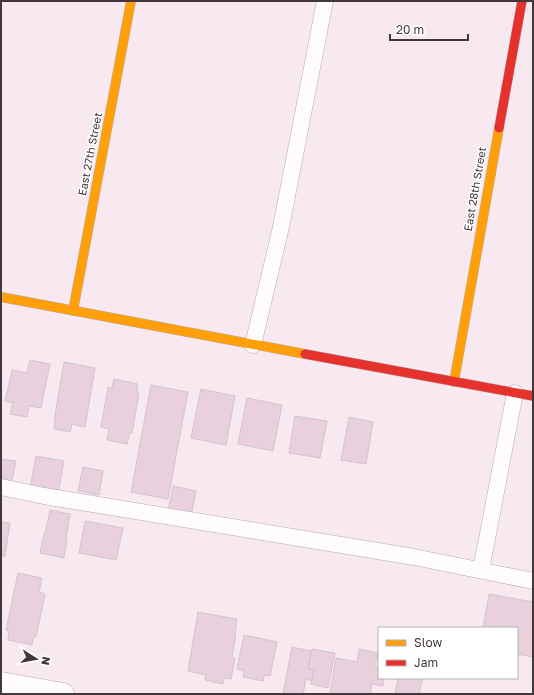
<svg xmlns="http://www.w3.org/2000/svg" width="534" height="695" font-family="'Golos Text',sans-serif">
<style>
.building{fill:#e8d0dc;stroke:#d2c5cb}
.lines{fill:none;stroke-linecap:round;stroke-linejoin:round}
.lane-casing{stroke:#b6a9af;stroke-width:17}
.street-casing{stroke:#b6a9af;stroke-width:23}
.slow-casing{stroke:#b6a9af;stroke-width:10}
.jam-casing{stroke:#b6a9af;stroke-width:10}
.lane{stroke:#fefcfd;stroke-width:16}
.street{stroke:#fefcfd;stroke-width:22}
.slow{stroke:#ff9f0a;stroke-width:9}
.jam{stroke:#e5322d;stroke-width:9}
.labels{text-anchor:middle;stroke-width:3;stroke-linejoin:round;paint-order:stroke}
.street-label{font-size:11px;fill:#43363d;stroke:#fff}
</style>
<rect width="100%" height="100%" fill="#f8e9f0"/>
<path class="building" d="M 30,360 L 50,364 L 41,408 L 29,406 L 27,417 L 10,414 L 13,403 L 5,401 L 12,370 L 27,373 Z
M 64,362 L 95,368 L 85,427 L 72,424 L 70,432 L 54,429 L 55,421 L 54,421 Z
M 114,379 L 138,384 L 137,392 L 139,393 L 132,433 L 130,432 L 127,444 L 107,440 L 109,429 L 101,427 L 108,387 L 112,388 Z
M 151,385 L 188,392 L 168,499 L 131,492 Z
M 201,389 L 235,396 L 226,445 L 191,438 Z
M 247,398 L 282,405 L 273,451 L 238,444 Z
M 295,416 L 327,421 L 320,458 L 289,453 Z
M 349,417 L 373,422 L 366,464 L 341,460 Z
M 36,456 L 64,461 L 58,494 L 30,488 Z
M 1,459 L 16,461 L 11,485 L 1,483 Z
M 83,467 L 103,471 L 99,495 L 78,491 Z
M 173,486 L 196,491 L 191,516 L 168,512 Z
M 50,510 L 70,514 L 66,539 L 67,539 L 64,558 L 40,553 L 44,534 L 45,534 Z
M 85,521 L 123,528 L 116,560 L 79,553 Z
M 1,522 L 10,523 L 5,556 L 1,556 Z
M 18,573 L 42,578 L 39,592 L 45,594 L 36,637 L 34,636 L 32,645 L 8,640 L 9,631 L 6,630 Z
M 489,594 L 533,602 L 533,657 L 517,654 L 517,628 L 483,628 Z
M 198,612 L 237,619 L 235,634 L 236,634 L 232,657 L 235,658 L 231,679 L 224,678 L 223,684 L 205,680 L 206,675 L 188,671 Z
M 244,635 L 277,642 L 270,676 L 264,675 L 263,681 L 243,677 L 244,671 L 237,669 Z
M 292,647 L 311,651 L 308,669 L 314,670 L 312,681 L 306,679 L 303,694 L 283,694 Z
M 312,649 L 335,653 L 328,688 L 311,684 L 314,670 L 308,669 Z
M 359,649 L 378,653 L 375,666 L 379,667 L 379,678 L 384,678 L 383,686 L 372,684 L 370,694 L 337,694 L 330,693 L 336,658 L 357,662 Z
M 398,678 L 423,678 L 419,694 L 395,694 Z"/>
<g class="lines">
<g class="lane-casing">
<path id="lane" d="M 253,345 L 281,227 L 325,1
M 1,487 L 44,496 L 414,557 L 533,581
M 481,570 L 515,393"/>
</g>
<g class="street-casing">
<path id="street" d="M 1,683 L 63,694"/>
</g>
<g class="slow-casing">
<path id="slow" d="M 1,297 L 305,354
M 73,311 L 131,1
M 454,382 L 499,128"/>
</g>
<g class="jam-casing">
<path id="jam" d="M 499,128 L 522,1
M 305,354 L 533,396"/>
</g>
<use href="#lane" class="lane"/>
<use href="#street" class="street"/>
<use href="#slow" class="slow"/>
<use href="#jam" class="jam"/>
</g>
<g class="labels">
<g class="street-label">
<text transform="translate(90 154) rotate(-79)" y="4">East 27th Street</text>
<text transform="translate(475 189) rotate(-80)" y="4">East 28th Street</text>
</g>
</g>
<rect width="534" height="695" fill="none" stroke="#43363d" stroke-width="4"/>
<rect x="378" y="627" width="140" height="52" fill="#ffffff" stroke="#b4afb1"/>
<rect x="386" y="640" width="20" height="6" fill="#ff9f0a" stroke="#b4afb1"/>
<text x="414" y="647" font-size="12" fill="#43363d">Slow</text>
<rect x="386" y="660" width="20" height="6" fill="#e5322d" stroke="#b4afb1"/>
<text x="414" y="667" font-size="12" fill="#43363d">Jam</text>
<g transform="translate(36 659) rotate(101)" stroke="#ffffff" stroke-width="3" paint-order="stroke">
<path d="M0-3L7 15L0 10L-7 15Z" fill="#43363d"/>
<text y="-6" font-size="11" font-weight="bold" text-anchor="middle" fill="#43363d">N</text>
</g>
<path d="M390 34v6h78v-6" fill="none" stroke="#43363d" stroke-width="2"/>
<text x="396" y="34" font-size="12" fill="#43363d" stroke="#ffffff" stroke-width="3" paint-order="stroke">20 m</text>
</svg>
